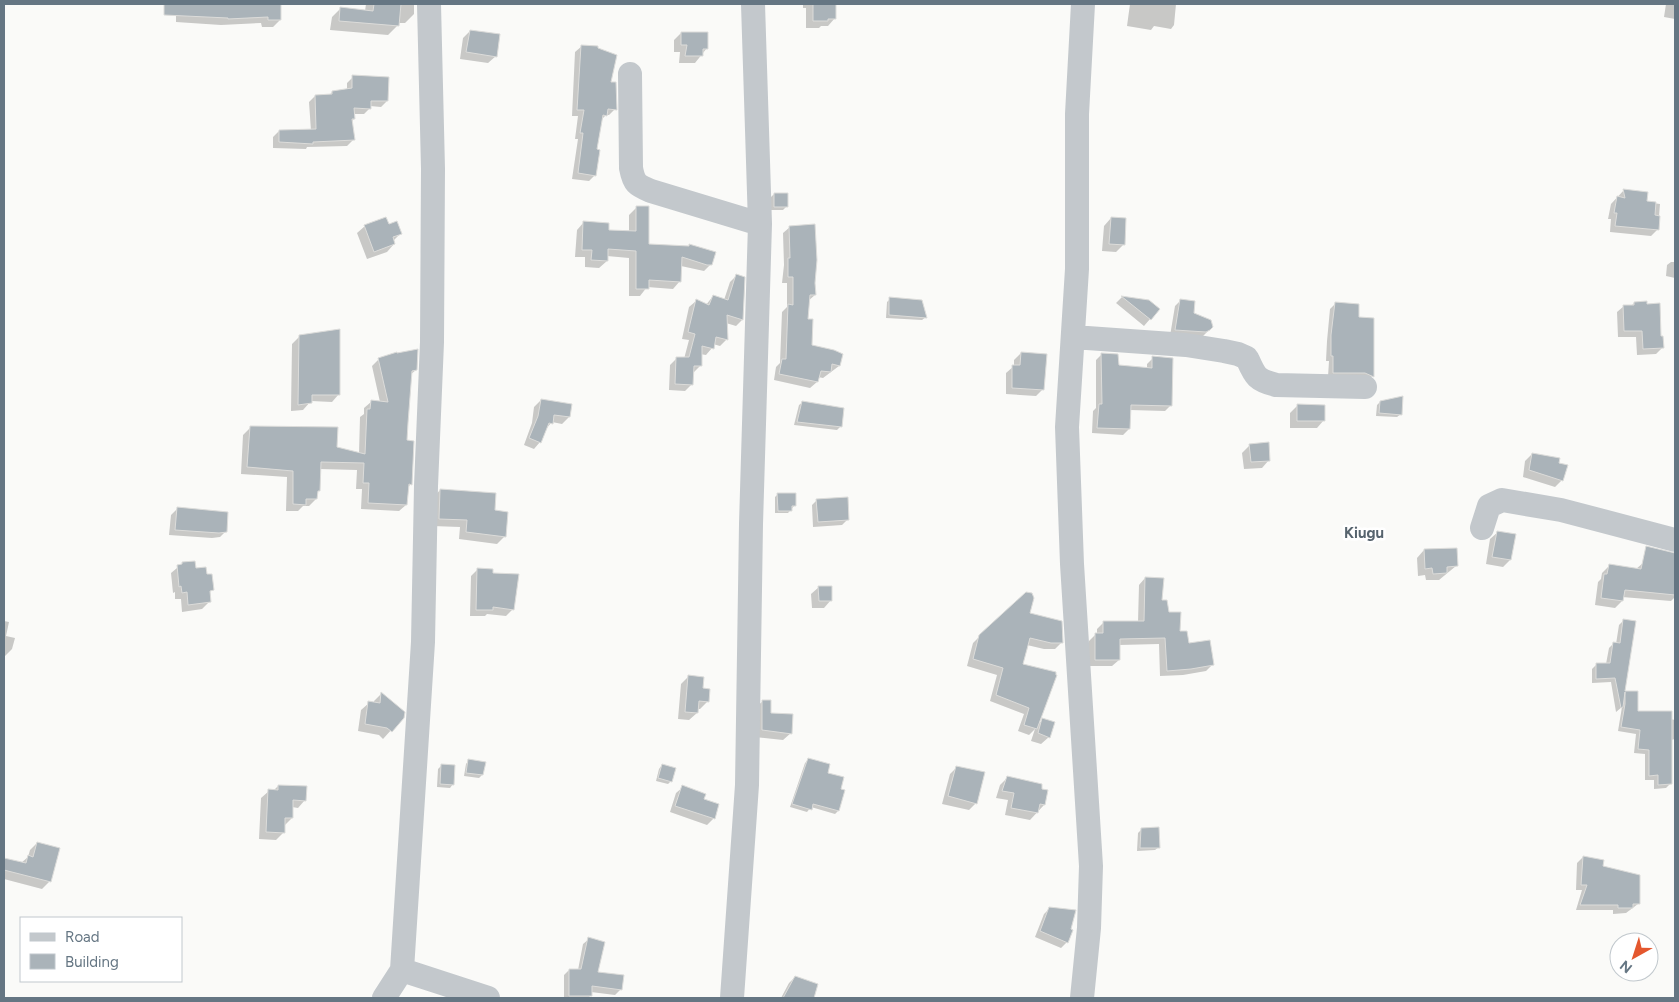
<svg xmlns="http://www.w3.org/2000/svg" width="1679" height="1002" font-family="Figtree,sans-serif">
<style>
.shadow{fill:#0003}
.building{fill:#aab3b9;stroke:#dcdcda}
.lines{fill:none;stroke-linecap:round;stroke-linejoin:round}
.minor{stroke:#c3c8cc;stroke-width:24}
.labels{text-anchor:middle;stroke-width:5;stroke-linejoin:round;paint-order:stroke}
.quarter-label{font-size:15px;font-weight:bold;fill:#57646e;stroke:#fff}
</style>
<rect width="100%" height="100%" fill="#fafaf8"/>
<path class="shadow" d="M 176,4 L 279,4 L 280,20 L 273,27 L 262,27 L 261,23 L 221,25 L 176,22 Z
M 366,4 L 414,4 L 414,14 L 405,23 L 398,23 L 397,26 L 388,35 L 330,30 L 332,17 L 341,8 L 365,11 Z
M 803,4 L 830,4 L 835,18 L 828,26 L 821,26 L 819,28 L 806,28 L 806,8 L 803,8 Z
M 1130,4 L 1176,4 L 1174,25 L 1171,29 L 1154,26 L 1151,30 L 1127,26 Z
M 1666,4 L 1675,4 L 1675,25 L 1675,19 L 1664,17 Z
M 470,31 L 496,56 L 488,63 L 460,59 L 463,38 Z
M 681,33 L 707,48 L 695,63 L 679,63 L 680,52 L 674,52 L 674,40 Z
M 582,46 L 610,83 L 615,109 L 609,115 L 606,115 L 601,120 L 596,151 L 595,175 L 589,181 L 572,179 L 578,139 L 575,139 L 578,116 L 572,116 L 575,52 Z
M 353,77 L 387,101 L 381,107 L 370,106 L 370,108 L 364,114 L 353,114 L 354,119 L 351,122 L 353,140 L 347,146 L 307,147 L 306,149 L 273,148 L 273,137 L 279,131 L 311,131 L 309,102 L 315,96 L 329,96 L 332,92 L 347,90 L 347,83 Z
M 1624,190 L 1646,202 L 1660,204 L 1658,229 L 1651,236 L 1610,232 L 1611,219 L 1608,219 L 1611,204 Z
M 774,194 L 787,206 L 783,210 L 771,210 L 771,197 Z
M 636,208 L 647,245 L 688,247 L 690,245 L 711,264 L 704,271 L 681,266 L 680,281 L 673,289 L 647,287 L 640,296 L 629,296 L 629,258 L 607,256 L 607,261 L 599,268 L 585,267 L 585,257 L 575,257 L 577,230 L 584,222 L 607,231 L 629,232 L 629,215 Z
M 1111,218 L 1123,245 L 1116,252 L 1102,251 L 1104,226 Z
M 365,226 L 388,226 L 400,234 L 393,241 L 394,244 L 387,252 L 367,259 L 357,233 Z
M 790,227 L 814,283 L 815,295 L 808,301 L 807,320 L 810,346 L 839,366 L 823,378 L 818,377 L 817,382 L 810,388 L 774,380 L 776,367 L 780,363 L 782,312 L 787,307 L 787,283 L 782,283 L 784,265 L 783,233 Z
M 1671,262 L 1675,262 L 1675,278 L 1666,276 L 1667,265 Z
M 736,276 L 742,320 L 736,326 L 726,323 L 727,339 L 720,346 L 713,344 L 712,348 L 706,355 L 700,354 L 700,366 L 693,373 L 692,384 L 685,391 L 669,390 L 670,365 L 677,358 L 684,359 L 689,340 L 682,339 L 689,307 L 696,301 L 706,305 L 713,296 L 724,300 L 730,282 Z
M 1122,297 L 1149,302 L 1150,319 L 1144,326 L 1116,303 Z
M 890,299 L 926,317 L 922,320 L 886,318 L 887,302 Z
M 1181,300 L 1209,330 L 1203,336 L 1170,336 L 1175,306 Z
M 1634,303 L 1659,305 L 1659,337 L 1662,348 L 1656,354 L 1637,355 L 1636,337 L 1618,337 L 1617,312 L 1624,306 L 1631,306 Z
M 1335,304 L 1357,318 L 1372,376 L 1367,381 L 1328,377 L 1329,361 L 1326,361 L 1327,341 L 1330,309 Z
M 299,337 L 339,394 L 332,402 L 311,401 L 303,410 L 291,411 L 292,344 Z
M 1021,353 L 1043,389 L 1036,396 L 1006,394 L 1006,373 L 1014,366 L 1014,360 Z
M 1102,354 L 1117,366 L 1147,369 L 1147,364 L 1153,358 L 1171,405 L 1165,411 L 1130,410 L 1129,429 L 1123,435 L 1092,433 L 1093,411 L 1096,408 L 1096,360 Z
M 379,359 L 416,370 L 410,375 L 406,441 L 411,484 L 407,488 L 406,505 L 399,511 L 361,509 L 362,489 L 356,489 L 357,470 L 319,469 L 316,499 L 309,506 L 303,506 L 298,511 L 286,511 L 287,477 L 241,474 L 243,435 L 250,428 L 359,454 L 360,417 L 364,414 L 364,408 L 371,402 L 380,402 L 372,366 Z
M 541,400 L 571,405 L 569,417 L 562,424 L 552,422 L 545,430 L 540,442 L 534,449 L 524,445 L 532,423 L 534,407 Z
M 803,402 L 841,426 L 837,430 L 794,425 L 799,405 Z
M 1380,402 L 1401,414 L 1397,417 L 1376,416 L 1377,405 Z
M 1297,406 L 1324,420 L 1317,428 L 1290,428 L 1290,413 Z
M 1250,445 L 1269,460 L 1262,468 L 1244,469 L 1242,453 Z
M 1532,454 L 1558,464 L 1562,480 L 1555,487 L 1523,477 L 1525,461 Z
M 440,490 L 493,511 L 505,536 L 497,544 L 459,539 L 460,527 L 432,526 L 433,498 Z
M 778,494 L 795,505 L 788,513 L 775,513 L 775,497 Z
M 817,500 L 847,520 L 842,525 L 813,527 L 812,505 Z
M 177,509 L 226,531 L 220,537 L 212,538 L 169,535 L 171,515 Z
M 1498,532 L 1510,560 L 1503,567 L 1486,564 L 1490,539 Z
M 1424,550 L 1456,566 L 1439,580 L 1426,580 L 1425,575 L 1418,576 L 1417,558 Z
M 183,563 L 206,576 L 212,589 L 209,593 L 209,602 L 202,609 L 182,612 L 181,599 L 175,599 L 175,592 L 173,593 L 171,573 Z
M 1643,563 L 1669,575 L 1675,576 L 1675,597 L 1671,601 L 1622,597 L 1622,601 L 1615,608 L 1595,605 L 1598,582 L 1601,579 L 1602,573 L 1609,566 L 1636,569 Z
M 478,569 L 512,610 L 506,616 L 487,614 L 485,616 L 470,616 L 471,576 Z
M 1145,578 L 1187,644 L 1212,665 L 1206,671 L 1183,675 L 1160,676 L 1159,644 L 1119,645 L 1119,660 L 1112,666 L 1089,666 L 1089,641 L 1095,635 L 1097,635 L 1097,629 L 1104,622 L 1138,622 L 1139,585 Z
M 819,587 L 831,600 L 824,608 L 812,608 L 811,594 Z
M 1028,614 L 1062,642 L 1055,649 L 1044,649 L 1027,645 L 1021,664 L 1036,726 L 1043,720 L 1049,737 L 1041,744 L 1031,741 L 1035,729 L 1029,735 L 1018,731 L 1024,714 L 990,701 L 997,675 L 967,666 L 973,643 L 980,636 Z
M 4,621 L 9,622 L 6,636 L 15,638 L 12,649 L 5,656 Z
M 1623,621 L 1624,692 L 1637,692 L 1637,712 L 1675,720 L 1675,739 L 1671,740 L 1670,784 L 1666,788 L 1654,789 L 1654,780 L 1645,780 L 1645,754 L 1634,753 L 1636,734 L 1618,731 L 1622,707 L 1616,712 L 1611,682 L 1592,683 L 1592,669 L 1596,665 L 1606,664 L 1609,648 L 1613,644 L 1616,644 L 1619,625 Z
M 689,676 L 707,702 L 700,709 L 697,709 L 697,713 L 689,720 L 678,719 L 681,684 Z
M 381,694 L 403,713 L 403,717 L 383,739 L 379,735 L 358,731 L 361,710 L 369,703 L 374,704 L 374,701 Z
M 763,701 L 769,714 L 791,733 L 783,740 L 755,737 L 755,708 Z
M 469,760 L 482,775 L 479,778 L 464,776 L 466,764 Z
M 808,760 L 826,774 L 840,790 L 838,811 L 835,814 L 811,807 L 807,812 L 790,807 L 805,763 Z
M 662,765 L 671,781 L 668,784 L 656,781 L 659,769 Z
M 441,766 L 453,784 L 450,788 L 437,787 L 438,769 Z
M 957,767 L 976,803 L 969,810 L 942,804 L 950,774 Z
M 1007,778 L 1044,805 L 1030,820 L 1005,815 L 1008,800 L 996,798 L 1000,785 Z
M 278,786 L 305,800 L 298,808 L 292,807 L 292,818 L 284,826 L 284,832 L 276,840 L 259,839 L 261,798 L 269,791 L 273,791 Z
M 683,787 L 714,818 L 707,825 L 670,812 L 676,793 Z
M 1142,829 L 1159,847 L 1155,850 L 1137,851 L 1138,833 Z
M 37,843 L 50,881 L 42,889 L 4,879 L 4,859 L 21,863 L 28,857 L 30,850 Z
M 1583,857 L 1601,867 L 1638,904 L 1626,913 L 1613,914 L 1613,910 L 1576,910 L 1582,890 L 1576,890 L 1577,863 Z
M 1050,908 L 1067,942 L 1061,948 L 1035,937 L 1044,914 Z
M 589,939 L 597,973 L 621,989 L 615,995 L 591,992 L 591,995 L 588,998 L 564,998 L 564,975 L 569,970 L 578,970 L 583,944 Z
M 795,977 L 817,984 L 812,998 L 781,998 L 789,983 Z"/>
<path class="building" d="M 164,4 L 281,4 L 281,20 L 268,20 L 268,17 L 228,19 L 228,18 L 164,15 Z
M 374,4 L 401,4 L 399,26 L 339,21 L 340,7 L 373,11 Z
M 813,4 L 836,4 L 836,19 L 828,19 L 828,21 L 813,21 Z
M 470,30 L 500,34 L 497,57 L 466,52 Z
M 681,32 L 708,32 L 708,49 L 703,49 L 703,56 L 685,56 L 687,45 L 681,45 Z
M 581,45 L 598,46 L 598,48 L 617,55 L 611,82 L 616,82 L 617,110 L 608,109 L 607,116 L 603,115 L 597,149 L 600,150 L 596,176 L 578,173 L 583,133 L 580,133 L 584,110 L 577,110 Z
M 352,75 L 389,77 L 388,101 L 371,101 L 371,109 L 354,108 L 355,119 L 352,119 L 355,140 L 313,142 L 313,144 L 279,142 L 279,130 L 316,129 L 315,95 L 332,94 L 332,91 L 352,88 Z
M 1623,189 L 1648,192 L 1647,201 L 1656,202 L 1655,215 L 1660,216 L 1659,230 L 1615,226 L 1617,213 L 1614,213 L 1617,196 L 1625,198 Z
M 774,193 L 788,193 L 788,207 L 774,207 Z
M 636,206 L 649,206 L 649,244 L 689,246 L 689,244 L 716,252 L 712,265 L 707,265 L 682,257 L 681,282 L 649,280 L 649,289 L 636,289 L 636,251 L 608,249 L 608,261 L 591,260 L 592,250 L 582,250 L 583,221 L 609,223 L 609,230 L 636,231 Z
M 386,217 L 389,224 L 397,221 L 402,234 L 393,237 L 395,244 L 374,252 L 364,225 Z
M 1111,217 L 1126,218 L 1125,245 L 1109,244 Z
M 815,224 L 817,260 L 815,283 L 816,295 L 810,295 L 808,319 L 813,319 L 812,345 L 834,350 L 843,354 L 840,366 L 832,364 L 831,372 L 821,371 L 818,382 L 779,374 L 782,359 L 786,359 L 788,304 L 793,305 L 793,277 L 788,277 L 788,258 L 790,258 L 789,226 Z
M 736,274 L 745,277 L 743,320 L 727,315 L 728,340 L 716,337 L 714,349 L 702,346 L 702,366 L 694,366 L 693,385 L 675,384 L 676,357 L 689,357 L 695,334 L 688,332 L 696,299 L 709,305 L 713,295 L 728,300 Z
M 1121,296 L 1149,300 L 1160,309 L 1151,320 Z
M 889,297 L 922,300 L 927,318 L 889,315 Z
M 1180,299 L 1195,301 L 1194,313 L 1211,320 L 1213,327 L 1210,330 L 1206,332 L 1175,330 Z
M 1647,301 L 1647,304 L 1660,303 L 1661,336 L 1663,336 L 1664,348 L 1643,349 L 1642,331 L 1624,331 L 1623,305 L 1634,305 L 1634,302 Z
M 1335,302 L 1359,304 L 1359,317 L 1374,318 L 1374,377 L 1365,373 L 1333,373 L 1333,356 L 1331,356 L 1331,335 Z
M 340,329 L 340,395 L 312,395 L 312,403 L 298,405 L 299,335 Z
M 418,349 L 417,370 L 412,371 L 408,423 L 407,440 L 414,441 L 412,485 L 409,484 L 407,505 L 368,503 L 369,483 L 363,483 L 364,463 L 321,462 L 320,491 L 318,491 L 317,499 L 306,499 L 306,505 L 293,504 L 293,471 L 247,467 L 250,426 L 338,427 L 337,447 L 365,454 L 367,409 L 370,409 L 371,400 L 388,402 L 378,358 L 397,352 L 397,353 Z
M 1021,352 L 1047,354 L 1044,390 L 1012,388 L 1012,365 L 1020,365 Z
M 1101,353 L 1118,354 L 1119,365 L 1152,368 L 1152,356 L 1173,358 L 1172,406 L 1131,405 L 1130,429 L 1097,428 L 1099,404 L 1102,404 Z
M 1403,396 L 1402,415 L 1379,413 L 1380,401 Z
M 541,399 L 572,404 L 570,417 L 554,415 L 553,424 L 549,423 L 541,443 L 529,438 L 538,416 Z
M 802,401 L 844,408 L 842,427 L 797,422 Z
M 1297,404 L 1325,405 L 1325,421 L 1297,421 Z
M 1269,442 L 1270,461 L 1251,462 L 1249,444 Z
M 1532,453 L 1560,458 L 1559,463 L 1568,465 L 1563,481 L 1529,470 Z
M 440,489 L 496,493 L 495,510 L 508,512 L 506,537 L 466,532 L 467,520 L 439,519 Z
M 777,493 L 796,493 L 796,506 L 792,506 L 792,511 L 778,511 Z
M 848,497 L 849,520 L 818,522 L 816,499 Z
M 177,507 L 228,512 L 227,532 L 219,533 L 175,530 Z
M 1497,531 L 1516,534 L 1511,560 L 1492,557 Z
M 1646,546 L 1675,553 L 1675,595 L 1625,590 L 1623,601 L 1601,598 L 1604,574 L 1607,574 L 1609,564 L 1641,569 Z
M 1457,548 L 1458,566 L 1447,567 L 1447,573 L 1433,574 L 1432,568 L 1425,569 L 1424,549 Z
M 195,561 L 196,568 L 206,567 L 207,574 L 212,574 L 214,590 L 210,591 L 211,602 L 188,605 L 187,592 L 182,593 L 181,586 L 179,587 L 177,565 L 182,564 L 182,562 Z
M 477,568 L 493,569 L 493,573 L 519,574 L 514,610 L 493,607 L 493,610 L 476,610 Z
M 1145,577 L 1164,578 L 1162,600 L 1167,600 L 1169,612 L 1181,612 L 1180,631 L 1187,631 L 1189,643 L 1210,640 L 1214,665 L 1191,669 L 1167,671 L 1165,638 L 1120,639 L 1120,660 L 1095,660 L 1095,633 L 1103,633 L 1103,621 L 1144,621 Z
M 818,586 L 832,586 L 832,601 L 819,601 Z
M 1026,592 L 1032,593 L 1034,598 L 1030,613 L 1062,621 L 1063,643 L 1051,643 L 1030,638 L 1023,664 L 1056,672 L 1056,675 L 1057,675 L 1037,729 L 1024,725 L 1029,708 L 996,695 L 1003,668 L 973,659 L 979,635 Z
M 1623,619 L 1636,621 L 1625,691 L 1638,691 L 1638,711 L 1672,711 L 1672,784 L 1658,785 L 1658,775 L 1649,776 L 1649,750 L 1638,749 L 1640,730 L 1621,727 L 1625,704 L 1625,692 L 1623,707 L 1621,708 L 1615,678 L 1596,679 L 1596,663 L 1610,663 L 1613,642 L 1620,643 Z
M 688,675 L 704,677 L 703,688 L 710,689 L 709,702 L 699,701 L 698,713 L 685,712 Z
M 381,692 L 405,712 L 404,718 L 392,732 L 387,728 L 365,724 L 368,701 L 380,703 Z
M 762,700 L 771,700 L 771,713 L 793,714 L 792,734 L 762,730 Z
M 1042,718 L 1055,722 L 1050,738 L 1038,733 Z
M 808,758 L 830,764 L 828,773 L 844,777 L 841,789 L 845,790 L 839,811 L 813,804 L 812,810 L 792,804 Z
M 468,759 L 486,762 L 483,775 L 466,773 Z
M 441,764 L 455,765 L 454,785 L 440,784 Z
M 662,764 L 676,768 L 672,782 L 658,778 Z
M 956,766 L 985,772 L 977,804 L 948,796 Z
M 1007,776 L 1042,784 L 1042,789 L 1048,790 L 1045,805 L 1040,804 L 1038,813 L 1011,808 L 1014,793 L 1002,791 Z
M 278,785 L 307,786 L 306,801 L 293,800 L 293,818 L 285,818 L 285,833 L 266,832 L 268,789 L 278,790 Z
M 682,785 L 706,794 L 704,799 L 719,804 L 715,819 L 675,806 Z
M 1159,827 L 1160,848 L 1140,848 L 1141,828 Z
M 37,842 L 60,848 L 51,882 L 4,870 L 4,858 L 26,863 L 28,855 L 33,857 Z
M 1583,856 L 1604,860 L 1603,866 L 1640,875 L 1640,904 L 1633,904 L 1633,908 L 1618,908 L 1618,905 L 1580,905 L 1587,885 L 1581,885 Z
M 1049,907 L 1076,910 L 1071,929 L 1073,930 L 1068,943 L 1040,931 Z
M 588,937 L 605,942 L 598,972 L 624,975 L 622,990 L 592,986 L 592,996 L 569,996 L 569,969 L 581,969 Z
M 795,976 L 818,984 L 814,998 L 783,998 Z"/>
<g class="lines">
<path class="minor" d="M 630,74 L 631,168 C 634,184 637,185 651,191 L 760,224
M 1073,337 L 1186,345 L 1224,351 L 1238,354 L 1247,358 C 1255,376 1256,380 1276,385 L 1365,387
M 1482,528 L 1489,506 L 1502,500 L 1561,510 L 1675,540
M 402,970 L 488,998
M 384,998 L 402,970 L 423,642 L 426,486 L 432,342 L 433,169 L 429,4
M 732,998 L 747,785 L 751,524 L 760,224 L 753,4
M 1082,998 L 1089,928 L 1091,866 L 1072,564 L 1067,427 L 1077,269 L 1077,114 L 1083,4"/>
</g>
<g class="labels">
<g class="quarter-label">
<text x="1364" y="538">Kiugu</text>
</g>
</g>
<rect width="1679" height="1002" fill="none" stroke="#657683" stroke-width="10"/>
<rect x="20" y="917" width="162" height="65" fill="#ffffff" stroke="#c1c8cd"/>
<rect x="30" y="933" width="25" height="8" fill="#c3c8cc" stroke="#c1c8cd"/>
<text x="65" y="942" font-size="15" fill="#657683">Road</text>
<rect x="30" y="954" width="25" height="15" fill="#aab3b9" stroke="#c1c8cd"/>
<text x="65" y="967" font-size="15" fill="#657683">Building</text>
<g transform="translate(1634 957) rotate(219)"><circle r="24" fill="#ffffff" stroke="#c1c8cd"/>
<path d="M0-4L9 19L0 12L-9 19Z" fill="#e4572e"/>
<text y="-8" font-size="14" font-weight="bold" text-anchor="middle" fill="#657683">N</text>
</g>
</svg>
